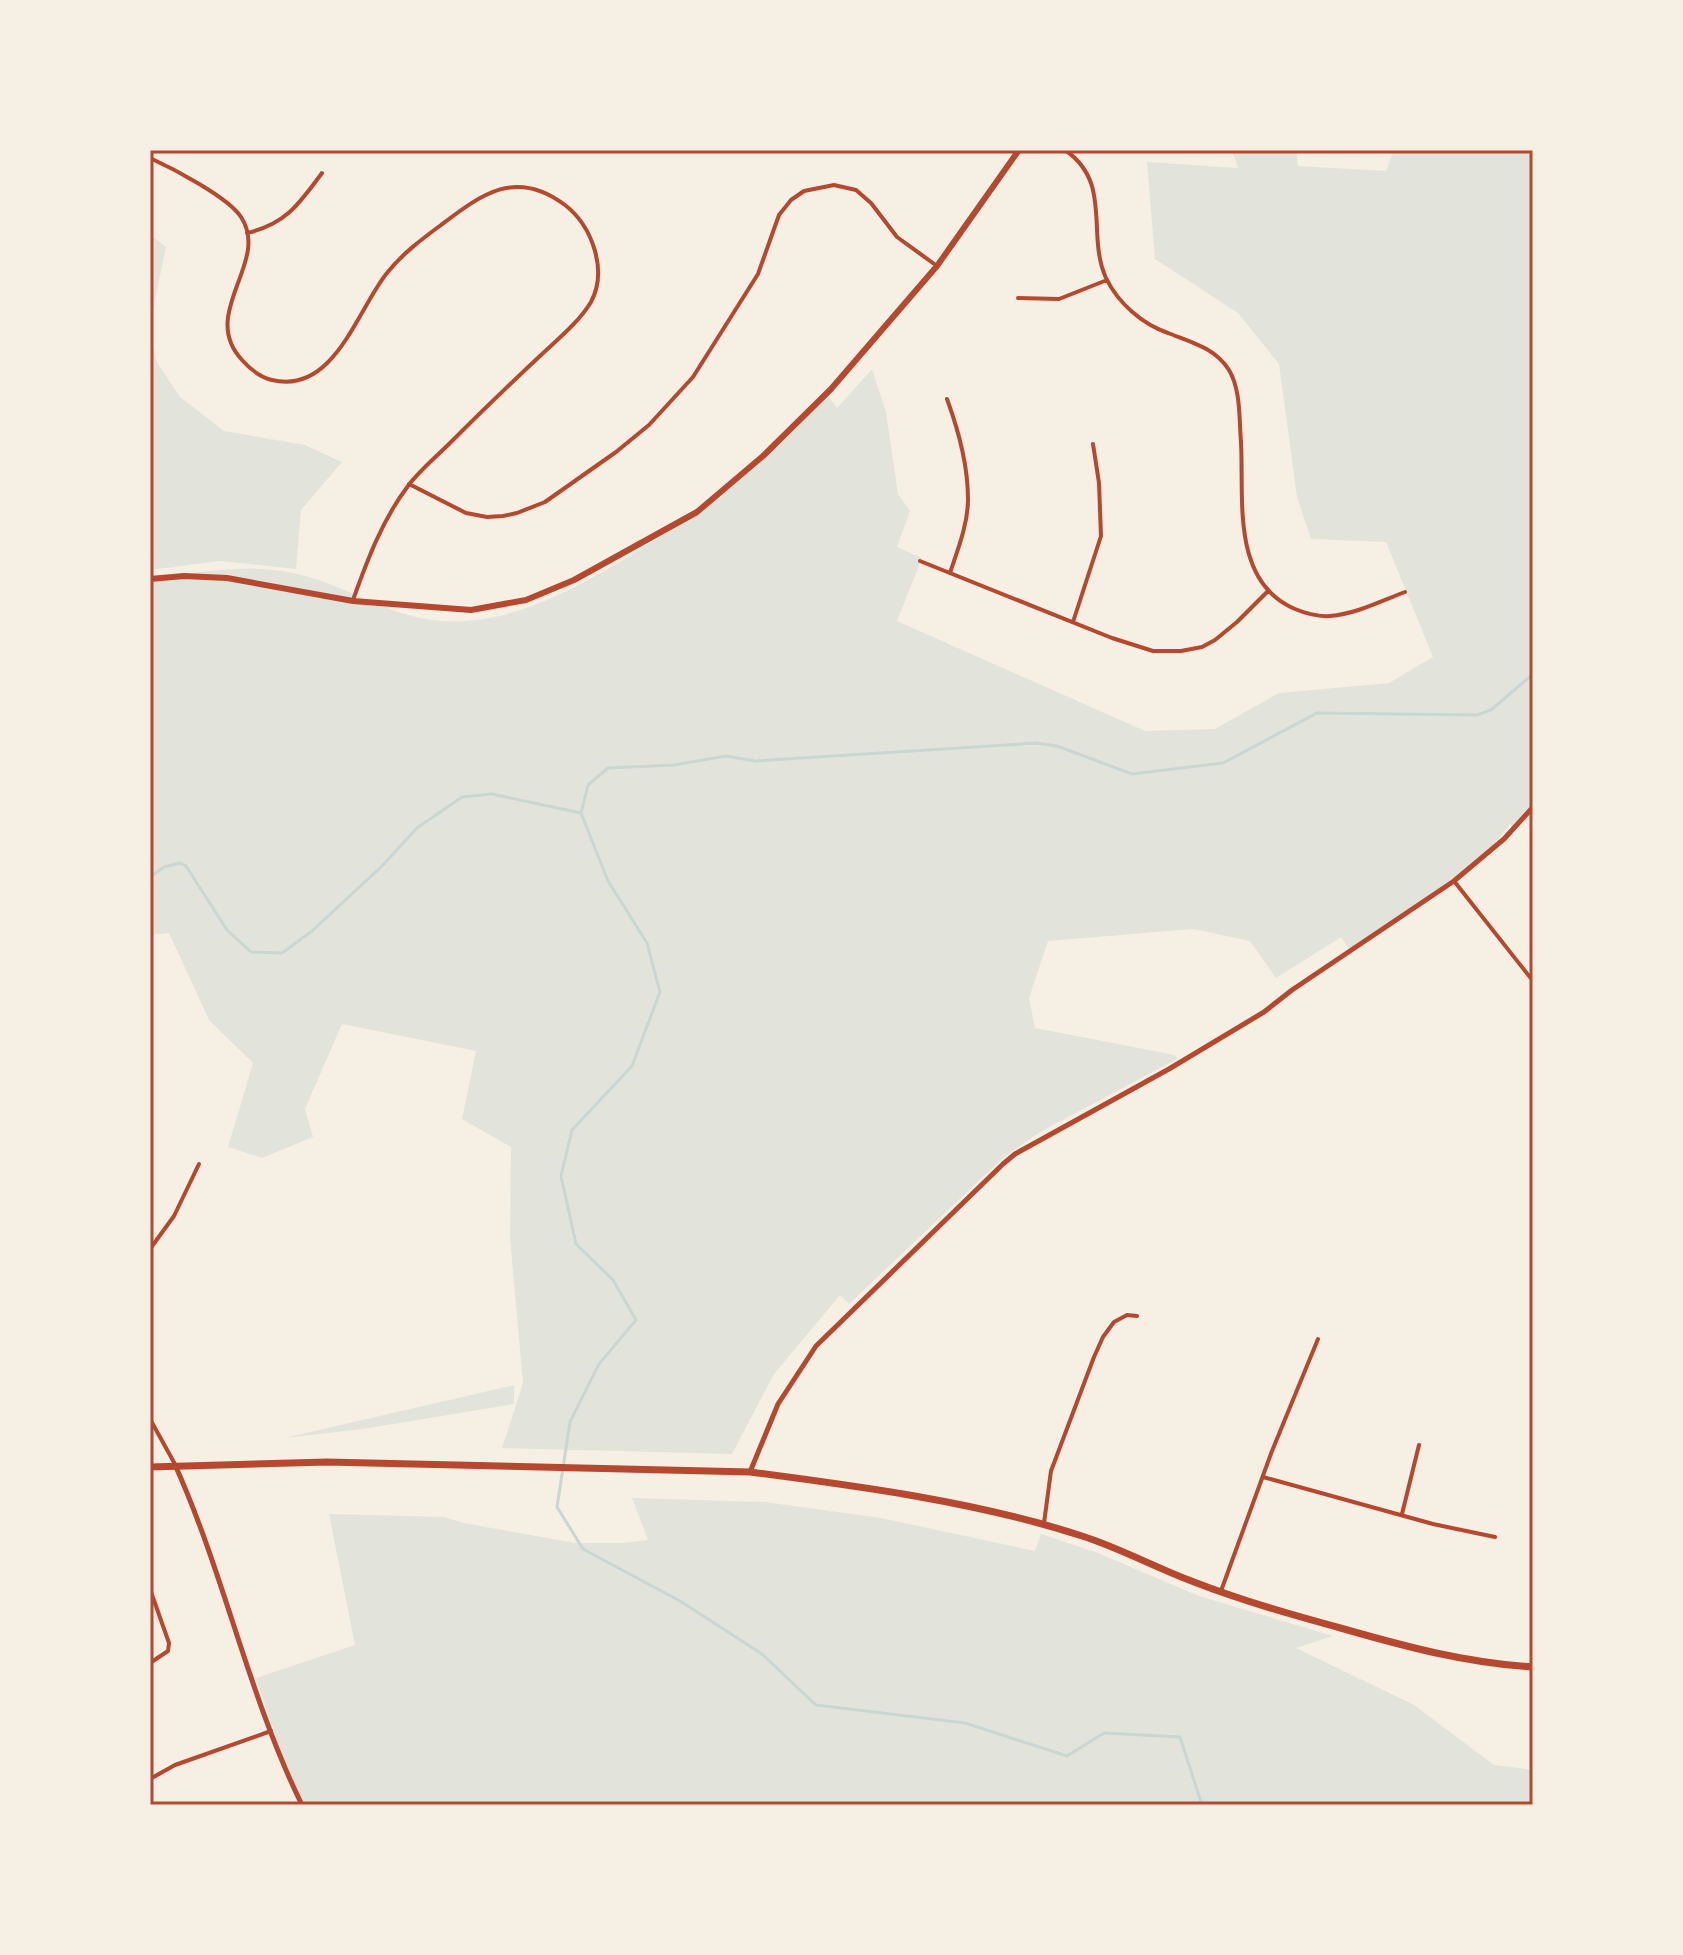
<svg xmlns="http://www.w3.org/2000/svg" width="1683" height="1955" font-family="'Asap Condensed',sans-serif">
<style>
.green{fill:#e2e4dc}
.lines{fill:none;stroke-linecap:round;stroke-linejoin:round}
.stream{stroke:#c9d6d2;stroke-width:3}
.minor{stroke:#b5482f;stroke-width:4}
.tertiary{stroke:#b5482f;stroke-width:5}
.secondary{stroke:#b5482f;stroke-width:6}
.primary{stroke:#b5482f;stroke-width:7}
.neatline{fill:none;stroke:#b5482f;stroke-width:3}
</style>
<rect width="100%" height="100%" fill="#f6efe4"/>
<path class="green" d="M 1232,150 L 1296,150 L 1298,166 L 1386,171 L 1394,150 L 1533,150 L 1533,802 L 1512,831 L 1511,823 L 1490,849 L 1456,879 L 1350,950 L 1341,937 L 1276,978 L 1250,941 L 1194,929 L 1048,941 L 1029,998 L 1035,1028 L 1175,1055 L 1177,1059 L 1042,1131 L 1005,1156 L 849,1304 L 840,1295 L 774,1374 L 732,1454 L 502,1448 L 523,1383 L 510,1238 L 511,1147 L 462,1119 L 476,1051 L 342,1024 L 305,1109 L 313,1137 L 262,1158 L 228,1147 L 253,1063 L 209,1020 L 169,933 L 150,935 L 150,579 C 205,571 258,561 312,578 C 351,590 386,612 426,619 C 492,630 554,600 609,568 C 692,521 762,464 828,396 L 837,408 L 872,369 L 886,412 L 898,494 L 910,511 L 897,547 L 922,558 L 897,621 L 1145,731 L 1215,729 L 1279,693 L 1389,683 L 1433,657 L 1386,542 L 1311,539 L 1297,497 L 1279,364 L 1238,313 L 1155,259 L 1147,162 L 1238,168 Z
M 150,234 L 166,247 L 151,319 L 151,342 L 158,364 L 180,397 L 224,431 L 305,445 L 342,462 L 301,510 L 296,569 L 220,561 L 150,570 Z
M 514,1385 L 514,1404 L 363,1429 L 284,1438 Z
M 632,1498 L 765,1502 L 881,1518 L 1035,1551 L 1041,1534 L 1098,1553 L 1199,1596 L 1333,1636 L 1296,1648 L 1414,1705 L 1494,1765 L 1533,1770 L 1533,1805 L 304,1805 L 282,1754 L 256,1678 L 355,1645 L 329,1514 L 444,1517 L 464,1523 L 575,1543 L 624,1543 L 648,1540 Z"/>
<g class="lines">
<path class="stream" d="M 581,813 L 608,881 L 647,943 L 660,992 L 632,1066 L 572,1130 L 561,1176 L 576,1244 L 613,1280 L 636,1320 L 599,1364 L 570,1422 L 557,1507 L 583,1549 L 680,1601 L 762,1654 L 816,1705 L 965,1723 L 1067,1756 L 1104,1733 L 1180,1737 L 1202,1805
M 581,813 L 588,785 L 608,768 L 674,765 L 726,756 L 755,761 L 1036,743 L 1057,746 L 1132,774 L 1223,763 L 1317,713 L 1477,715 L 1491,710 L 1533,674
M 150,877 L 164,867 L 180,863 L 186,866 L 227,930 L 251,952 L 282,953 L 312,931 L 382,866 L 417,828 L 462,797 L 492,794 L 581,813"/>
<path class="minor" d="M 1065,150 C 1113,183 1086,234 1106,278 C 1118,303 1142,324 1168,333 C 1191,342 1215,348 1229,370 C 1241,390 1239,419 1241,442 C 1244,500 1231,582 1295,609 C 1307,614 1317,617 1330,616 C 1356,614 1381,601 1405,592
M 150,158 C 172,168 228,197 241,217 C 271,262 198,313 242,360 C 250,369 260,377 272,380 C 334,395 357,310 387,273 C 402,254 422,239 441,225 C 482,194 516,168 565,205 C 592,226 608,270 591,302 C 579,322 558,339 541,355 C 510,384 480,413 450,443 C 436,457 419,471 408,486 C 382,520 367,561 353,600
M 247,233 C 286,224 299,204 322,173
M 1018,298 L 1059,299 L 1107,280
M 947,399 C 958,429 968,466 968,499 C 968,524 958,549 950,573
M 409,484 L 466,513 L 487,517 L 503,516 L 517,513 L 545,502 L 616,452 L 649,425 L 693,377 L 758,274 L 779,215 L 791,200 L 804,191 L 834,185 L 856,190 L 871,203 L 897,237 L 937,266
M 920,561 L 1112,638 L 1153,651 L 1181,651 L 1202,647 L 1215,640 L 1237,622 L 1268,591
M 1073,622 L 1101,536 L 1099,483 L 1093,444
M 1454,881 L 1533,981
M 150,1249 L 174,1216 L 199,1164
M 150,1419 L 176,1466
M 1263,1477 L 1433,1524 L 1495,1537
M 1402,1514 L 1419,1445
M 1044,1523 L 1051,1471 L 1094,1357 L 1103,1337 L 1114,1322 L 1127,1315 L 1137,1316
M 150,1589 L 169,1643 L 168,1651 L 150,1663
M 1221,1591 L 1272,1451 L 1318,1339
M 150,1779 L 175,1765 L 271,1731"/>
<path class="tertiary" d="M 176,1467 C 225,1577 249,1697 302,1805
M 750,1472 L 778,1404 L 816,1346 L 1003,1164 L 1015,1154 L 1169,1069 L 1264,1012 L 1292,990 L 1454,881 L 1504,839 L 1533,807"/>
<path class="secondary" d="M 150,579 L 184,576 L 227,578 L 353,601 L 471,610 L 526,600 L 574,580 L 697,512 L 763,456 L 831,389 L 937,266 L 1019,150"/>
<path class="primary" d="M 150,1467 L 327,1462 L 750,1472 C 858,1486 978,1502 1082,1536 C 1120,1548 1156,1568 1194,1582 C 1243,1601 1293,1615 1344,1629 C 1407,1647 1467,1663 1533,1667"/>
</g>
<rect width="1683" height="1955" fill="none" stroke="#f6efe4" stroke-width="304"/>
<rect x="152" y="152" width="1379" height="1651" class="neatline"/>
</svg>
